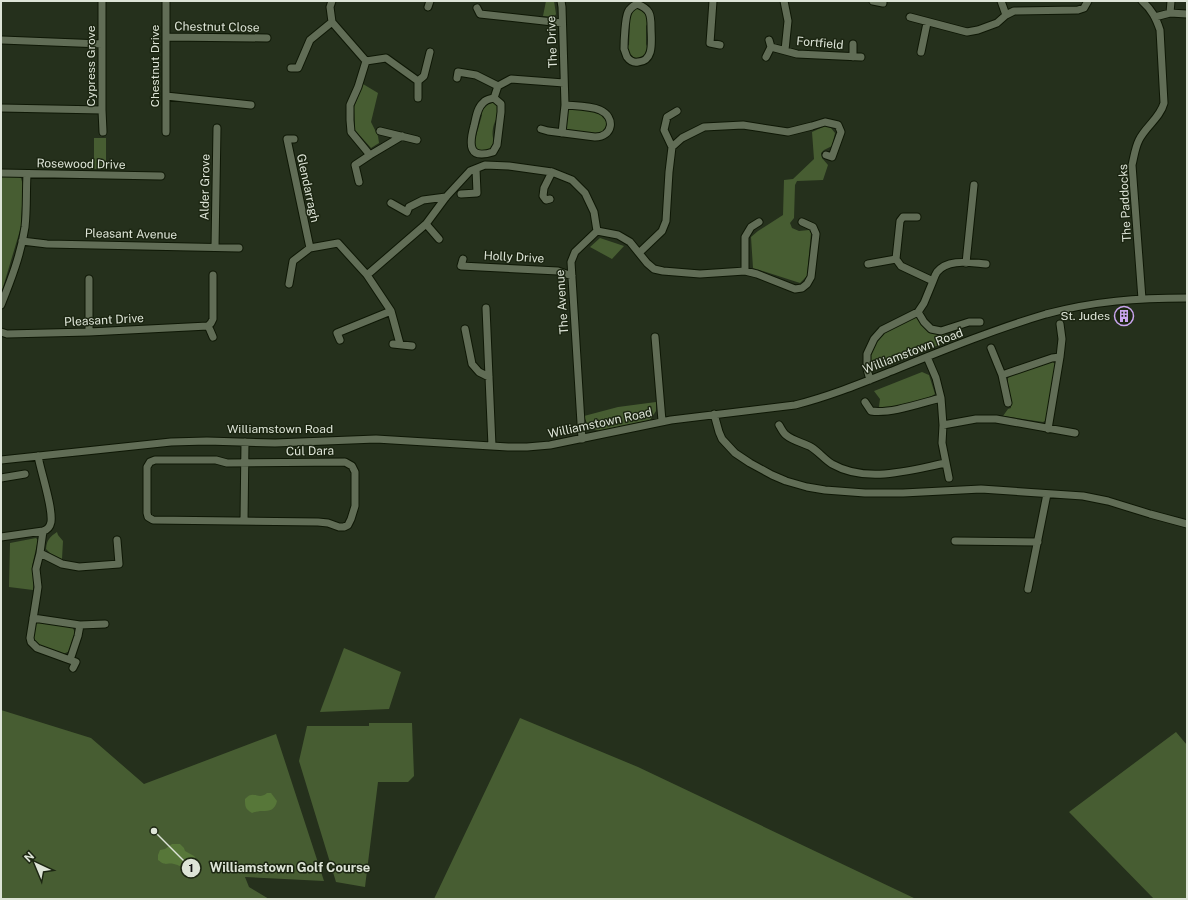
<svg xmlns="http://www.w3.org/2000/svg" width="1188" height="900" font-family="'Public Sans',sans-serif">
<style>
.green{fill:#475d32}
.water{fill:#577739}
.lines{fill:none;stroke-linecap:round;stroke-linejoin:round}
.minor-casing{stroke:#0e1705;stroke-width:9}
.minor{stroke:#616d56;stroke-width:7}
.labels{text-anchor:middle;stroke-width:3;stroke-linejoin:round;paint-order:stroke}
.street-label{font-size:12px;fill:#dde4d7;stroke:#1c2612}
.poi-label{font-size:12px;fill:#dde4d7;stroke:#1c2612;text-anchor:end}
.leader{fill:none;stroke:#dde4d7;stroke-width:1.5}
.callout-dot{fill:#dde4d7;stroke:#1c2612;stroke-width:1.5}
.mark-label{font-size:12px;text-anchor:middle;font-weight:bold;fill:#111}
.callout-label{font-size:13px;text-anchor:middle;font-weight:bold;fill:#dde4d7;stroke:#1c2612;stroke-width:3;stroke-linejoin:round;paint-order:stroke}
</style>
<rect width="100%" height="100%" fill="#25301c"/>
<path class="green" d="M 546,1 L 554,1 L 556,14 L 554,17 L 543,16 Z
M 638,8 L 643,10 L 647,17 L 648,23 L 646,26 L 646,44 L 648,49 L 645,56 C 639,59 636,59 630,57 L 627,51 L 627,46 L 629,45 L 630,24 L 629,21 L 630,13 L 634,9 Z
M 363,84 L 378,93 L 371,122 L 378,136 L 379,143 L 371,148 L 355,130 L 354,107 Z
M 492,101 L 497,104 L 498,117 C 493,122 491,135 494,141 L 491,149 C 484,152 481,152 475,148 L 473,138 L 476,136 L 482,115 L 480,112 C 483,106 486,103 492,101 Z
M 570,108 C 580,110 613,110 607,127 C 605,131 600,134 597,134 C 588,135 577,132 568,131 L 565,128 L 567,111 Z
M 825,126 L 831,128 L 835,133 L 832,146 L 824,150 L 821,153 L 822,158 L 828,165 L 823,180 L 797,181 L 795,185 L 794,218 L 790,223 L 792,228 L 799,231 L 809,230 L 811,233 L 807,276 L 800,283 L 753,268 L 751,237 L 758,231 L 783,215 L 784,180 L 793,179 L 814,159 L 812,132 Z
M 94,138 L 106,138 L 106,169 L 94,169 Z
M 1,175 L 17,176 L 21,178 L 23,185 L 21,227 L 1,294 Z
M 600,238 L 624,246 L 612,259 L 590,247 Z
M 916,317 C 924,330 930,334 945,333 L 947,342 L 877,369 C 870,365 869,362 871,354 C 879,330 896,326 916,317 Z
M 1051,361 L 1057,365 L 1047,420 L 1043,422 L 1003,416 L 1008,409 L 1011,408 C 1011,398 1007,388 1008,378 L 1011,375 Z
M 922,372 L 929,375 L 935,394 C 923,402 888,410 874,409 L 875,407 L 879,407 L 880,399 L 874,391 Z
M 656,402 L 656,411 L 650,420 L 601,431 L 589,428 L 584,416 L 618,407 Z
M 57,532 L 58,535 L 63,541 L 62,559 L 50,553 L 46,549 C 47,539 50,537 57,532 Z
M 36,538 L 38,540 L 32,566 L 34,579 L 33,590 L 9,587 L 10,543 Z
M 38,622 L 72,627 C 78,634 72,643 70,651 L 63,654 L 41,646 L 35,641 L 33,637 L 35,625 Z
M 344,648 L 401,672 L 389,709 L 320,712 Z
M 1,710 L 91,738 L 144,784 L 276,734 L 324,881 L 245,877 L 249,887 L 269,899 L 1,899 Z
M 520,718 L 638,767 L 916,899 L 434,899 Z
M 369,723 L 412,723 L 414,776 L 408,782 L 378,782 L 365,887 L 336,882 L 299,761 L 307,726 L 369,726 Z
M 1176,732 L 1187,745 L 1187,899 L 1154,899 L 1069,812 Z"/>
<path class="water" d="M 267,793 L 271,793 L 277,801 C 275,810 270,811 262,811 C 259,811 255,812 252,813 C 245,809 245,806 245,799 C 254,789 258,801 267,793 Z
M 172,844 L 180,844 L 184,848 L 185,851 L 194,856 L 197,860 L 187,869 C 182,868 179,865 174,864 C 166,862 167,867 158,860 L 158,855 L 160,850 L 165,849 Z"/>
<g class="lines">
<g class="minor-casing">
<path id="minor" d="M 102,1 L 102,110 L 103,132
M 332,1 L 330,7 L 332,22 L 366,61
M 561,1 L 562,7 L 565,105 L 562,133
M 713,1 L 710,43 L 720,45
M 784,1 L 788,21 L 785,50
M 873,1 L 883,3
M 1001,1 L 1006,15
M 1142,1 C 1152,10 1156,18 1160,30 L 1164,103 C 1160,118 1146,126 1139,140 C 1135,148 1134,157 1132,165 L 1142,299
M 637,4 C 650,9 651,14 651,27 C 651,40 655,61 638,62 C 633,63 630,61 627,57 C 626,55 625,51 624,49 C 624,42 625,18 628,12 C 630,8 633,6 637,4 Z
M 428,7 L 430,1
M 477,8 L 480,14 L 562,23
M 1170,13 L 1171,1
M 910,17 L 967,32 L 978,30 L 997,23 L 1006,15 L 1014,11 L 1078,10 L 1084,8 L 1088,1
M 1155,17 L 1170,13 L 1187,14
M 166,37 L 267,38
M 2,40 L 102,44
M 771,47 L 797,54 L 861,57
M 921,52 L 927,23
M 766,57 L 771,47 L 769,40
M 853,57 L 853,44
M 366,61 L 358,87 L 350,105 L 350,120 L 351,132 L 370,155
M 366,61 L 386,58 L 418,81
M 291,68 L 298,68 L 310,40 L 332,22
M 457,78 L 458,72 L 476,75 L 498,86
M 418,81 L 424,76 L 430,52
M 418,81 L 418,98
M 166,96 L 251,105
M 494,98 L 501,104 L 501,112 L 497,145 L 493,152 C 468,160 469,144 474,126 C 476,118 477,108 483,103 C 486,99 490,99 494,98 L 498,86 L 511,79 L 564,83
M 1,108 L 102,110
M 541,129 L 548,131 L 595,137 C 613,137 616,117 600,110 C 590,106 575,106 565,105
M 380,131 L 417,140
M 166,132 L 166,1
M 294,139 L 287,139 L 310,248
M 672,147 L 682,138 L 704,127 L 743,125 L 788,132 L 812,126 L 825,122 L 838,125 L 841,132 L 832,157 L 826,155
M 1,173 L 161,176
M 359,182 L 355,165 L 370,155 L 402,136
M 461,194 L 477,193 L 476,169
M 550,199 L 546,200 L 543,196 L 544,188 L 552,172
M 391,203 L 407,212 L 409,207 L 423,200 L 446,197
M 426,224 L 439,239
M 597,231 L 618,235 L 630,242 L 647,263 L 654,269 L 663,271 L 700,274 L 745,271 L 757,274 L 795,289 L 802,288 L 807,284 L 811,277 L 816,234 L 813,227 L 802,222
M 22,241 L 47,244 L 239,248
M 215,247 L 217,128
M 640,252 L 662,231 L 666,221 L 669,172 L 672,147 L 664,130 L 667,117 L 677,111
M 463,259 L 461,266 L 558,271 L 572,276
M 966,263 L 974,185
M 868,264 L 896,259
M 745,271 L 745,237 L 751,227 L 759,222
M 367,275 L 426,224 L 446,197 L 470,171 L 485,165 L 509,166 L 552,172 L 572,180 L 585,193 L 594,212 L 597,231 L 575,252 L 571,262 L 582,439
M 933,281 C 934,278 935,275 937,272 C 948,258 971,263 986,264
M 289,284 L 293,261 L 310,248 L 338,243 L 367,275 L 391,311 L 400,344
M 1,305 C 11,280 21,254 25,227 C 27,209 26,192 27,174
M 486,308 L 492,446
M 918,312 L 924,322 L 931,329 L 941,331 L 969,322 L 980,322
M 465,329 L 472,364 L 479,372 L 489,377
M 1,332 L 7,334 L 89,332 L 208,326
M 89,332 L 89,279
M 213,337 L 210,330 L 208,326 L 211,323 L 213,319 L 213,275
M 655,337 L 662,421
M 340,340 L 337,333 L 391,311
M 393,344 L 412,346
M 991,348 L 1002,375 L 1008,403
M 927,357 L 936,378 L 941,398 L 943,425 L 942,443 L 949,478
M 1002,375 L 1052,358 L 1060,357
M 870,380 L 867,369 L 867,354 L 874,339 L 882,330 L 918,312 L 924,303 L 933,281 L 901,266 L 896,259 L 900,221 L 903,217 L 917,217
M 865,402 L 871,411 C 891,414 921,403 941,398
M 714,414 L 719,432 L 722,439 L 735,453 L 750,463 L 772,475 L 786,481 L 807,487 L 825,490 L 865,493 L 903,493 L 981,489 L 1083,496 L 1108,501 L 1150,514 L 1187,524
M 779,425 C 781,428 783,433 786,435 C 793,441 804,443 811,447 C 819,452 824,459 832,464 C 867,484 910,470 946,463
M 943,425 L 976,419 L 996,419 L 1075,433
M 1048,429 L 1060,357 L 1062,339 L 1060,324
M 1,460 L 171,442 L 207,441 L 275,443 L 376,439 L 508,447 L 527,447 L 550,445 L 671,420 L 795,405 C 827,397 857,385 887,373 C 939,352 992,330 1046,314 C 1094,301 1138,298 1187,298
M 155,460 L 216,460 L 227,463 L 345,462 L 352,466 L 355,472 L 355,506 L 351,519 L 348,525 L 344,527 L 339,527 L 328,523 L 318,522 L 153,520 L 148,517 L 147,513 L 147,467 L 150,462 Z
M 1,478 L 25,474
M 244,521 L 245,442
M 1,537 L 43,531 C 47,530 50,527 51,522 C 53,507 41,473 38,456
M 955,541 L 1038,542
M 40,553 L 62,564 L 79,567 L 119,564 L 117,540
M 1028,589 L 1047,494
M 33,618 L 80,625 L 78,636 L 70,660 L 37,648 L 31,642 L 30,638 L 37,594 L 38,587 L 36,569 L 40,553 L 43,531
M 80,625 L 105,624
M 70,660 L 76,662 L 73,668"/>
</g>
<use href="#minor" class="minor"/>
</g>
<defs>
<g id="building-ring" transform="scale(1)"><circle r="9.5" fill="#1c2612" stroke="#c9a5ee" stroke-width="1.5"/><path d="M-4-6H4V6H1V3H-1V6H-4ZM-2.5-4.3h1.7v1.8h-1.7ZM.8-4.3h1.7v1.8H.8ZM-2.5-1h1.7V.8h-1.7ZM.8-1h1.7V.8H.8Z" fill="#c9a5ee"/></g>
</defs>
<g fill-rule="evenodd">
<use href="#building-ring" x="1124" y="316"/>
</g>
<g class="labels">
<g class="street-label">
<text transform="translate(217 27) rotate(1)" y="4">Chestnut Close</text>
<text transform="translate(552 42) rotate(-92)" y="4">The Drive</text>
<text transform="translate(820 43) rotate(5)" y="4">Fortfield</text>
<text transform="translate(91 66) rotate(-90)" y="4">Cypress Grove</text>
<text transform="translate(155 66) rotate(-90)" y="4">Chestnut Drive</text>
<text transform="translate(81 164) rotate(1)" y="4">Rosewood Drive</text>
<text transform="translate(205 187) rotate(-89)" y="4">Alder Grove</text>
<text transform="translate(308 188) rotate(78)" y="4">Glendarragh</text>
<text transform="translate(1125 203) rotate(-93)" y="4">The Paddocks</text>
<text transform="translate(131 234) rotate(1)" y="4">Pleasant Avenue</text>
<text transform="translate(514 257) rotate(3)" y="4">Holly Drive</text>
<text transform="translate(562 302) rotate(-94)" y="4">The Avenue</text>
<text transform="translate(104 320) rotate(-3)" y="4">Pleasant Drive</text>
<text transform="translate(913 351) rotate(-21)" y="4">Williamstown Road</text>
<text transform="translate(600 423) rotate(-12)" y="4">Williamstown Road</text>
<text x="280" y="433">Williamstown Road</text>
<text transform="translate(310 451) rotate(-1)" y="4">Cúl Dara</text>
</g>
<g class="poi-label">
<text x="1110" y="320">St. Judes</text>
</g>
</g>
<path class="leader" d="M154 831L191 868"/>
<g class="callout-dot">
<circle cx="154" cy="831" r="4"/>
<circle cx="191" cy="868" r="10"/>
</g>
<g class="mark-label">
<text x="191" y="872">1</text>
</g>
<g class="callout-label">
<text x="290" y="872">Williamstown Golf Course</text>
</g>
<rect width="1188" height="900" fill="none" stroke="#dde4d7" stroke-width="4"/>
<g transform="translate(36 864) rotate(316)" stroke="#1c2612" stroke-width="3" paint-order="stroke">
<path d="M0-3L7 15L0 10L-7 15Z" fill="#dde4d7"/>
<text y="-6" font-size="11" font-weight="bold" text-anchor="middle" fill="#dde4d7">N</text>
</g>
</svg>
